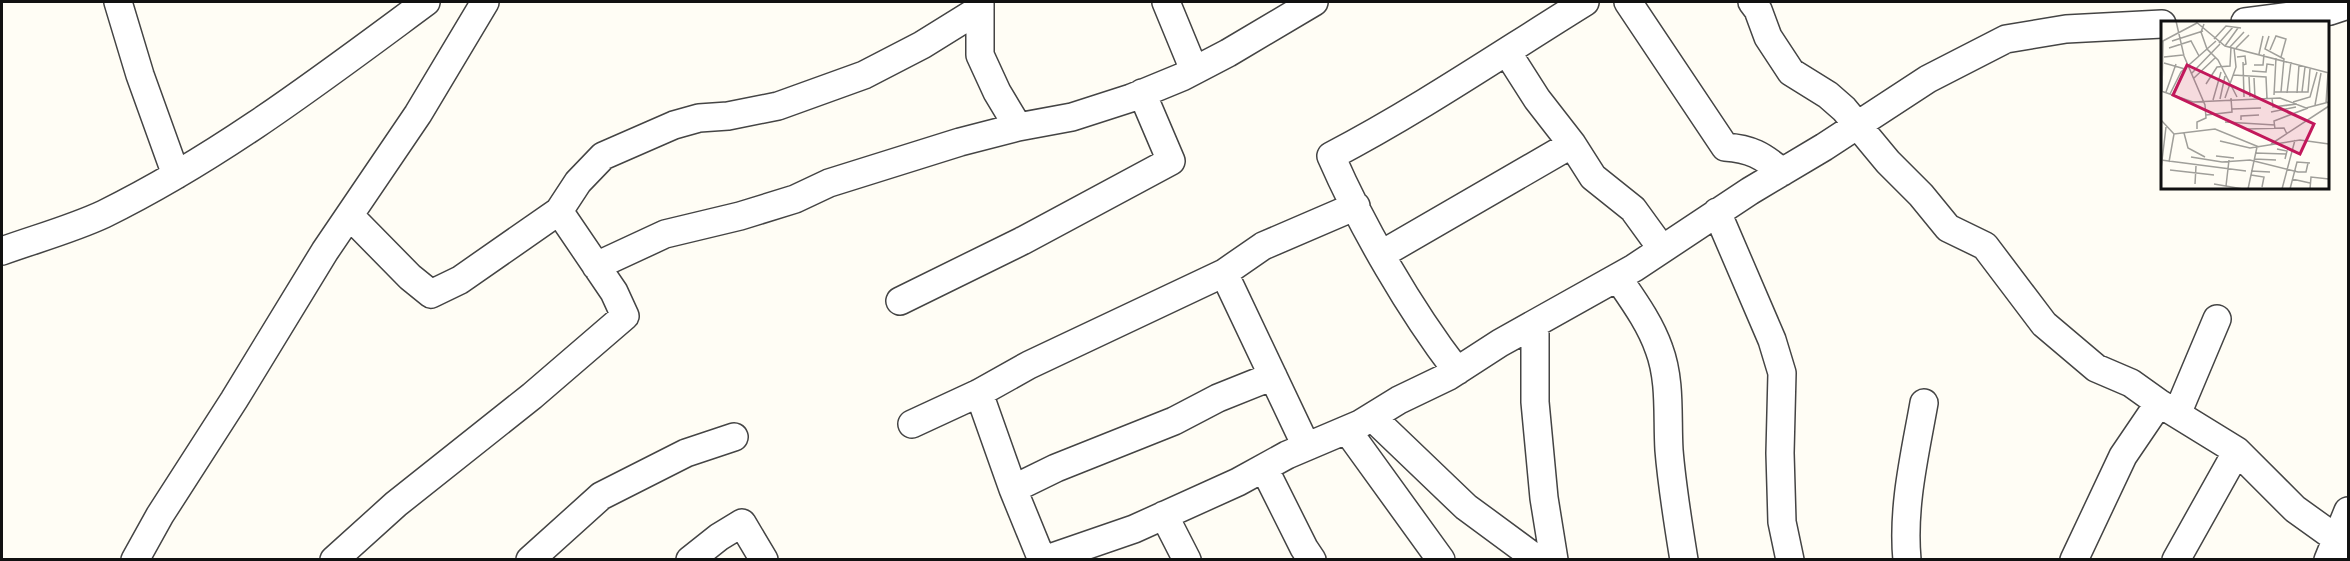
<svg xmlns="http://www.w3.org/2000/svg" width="2350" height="561" font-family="Merriweather,serif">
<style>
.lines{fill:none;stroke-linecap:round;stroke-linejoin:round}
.minor-casing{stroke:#444;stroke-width:30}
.minor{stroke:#fff;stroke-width:27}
.inset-road{fill:none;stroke:#a09f9a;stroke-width:1.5}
.view{fill:#c2185b;fill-opacity:0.15;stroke:#c2185b;stroke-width:3}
.inset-edge{fill:none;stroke:#111;stroke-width:3}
</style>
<rect width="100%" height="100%" fill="#fffdf5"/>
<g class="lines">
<g class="minor-casing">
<path id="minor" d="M 118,2 L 140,75 L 176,175
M 980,2 L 980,55 L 997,92 L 1018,127
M 1166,2 L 1194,70
M 1628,2 L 1725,147 C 1751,149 1762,155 1782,172
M 1752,2 L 1758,10 L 1768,37 L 1791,72 L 1828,95 L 1844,109 L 1888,162 L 1921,195 L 1948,228 L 1985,246 L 2044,324 L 2096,368 L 2131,383 L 2159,403 L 2237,451 L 2295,509 L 2348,547
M 2245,22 L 2330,11 L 2348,5
M 1507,52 L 1537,99 L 1572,144 L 1593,177 L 1633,209 L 1662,249
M 1717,212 L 1772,340 L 1782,373 L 1780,453 L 1782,522 L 1790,560
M 350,216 L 410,277 L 431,294 L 460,280 L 559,211 L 578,182 L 603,156 L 674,125 L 699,118 L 728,116 L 778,106 L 864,75 L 922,45 L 980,9
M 2,251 C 35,239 72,229 104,214 C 220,157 323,78 426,2
M 1382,254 L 1572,144
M 596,266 L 665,234 L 740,216 L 795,199 L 829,183 L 960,142 L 1018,127 L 1072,117 L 1131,98 L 1182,77 L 1228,53 L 1314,2
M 1224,273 L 1306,446
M 1618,278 C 1633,300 1650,323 1659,349 C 1671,381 1667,417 1669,450 C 1672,487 1678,523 1684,560
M 900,301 L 1022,241 L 1171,161 L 1142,93
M 1535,324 L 1535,402 L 1544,498 L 1554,560
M 1457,371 C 1410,310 1362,227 1331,156 C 1419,110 1501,54 1585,2
M 979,393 L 1013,489 L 1042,560
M 2177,414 L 2217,319
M 1372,417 L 1466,507 L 1538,560
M 912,424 L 979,393 L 1029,365 L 1224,273 L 1263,246 L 1356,206
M 1347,430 L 1441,560
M 1264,468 L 1304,548 L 1312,560
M 1013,489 L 1056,468 L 1174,421 L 1218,398 L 1273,376
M 1164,515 L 1187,560
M 135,560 L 160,515 L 234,400 L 325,251 L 418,114 L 485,2
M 334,560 L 396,504 L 532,396 L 625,316 L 614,292 L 559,211
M 530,560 L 601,496 L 686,453 L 734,437
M 690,560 L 719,537 L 742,523 L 764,560
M 1044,560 L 1134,529 L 1238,482 L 1287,455 L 1360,424 L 1399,400 L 1449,376 L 1500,343 L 1634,268 L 1750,191 L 1824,147 L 1928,79 L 2006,39 L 2066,29 L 2162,24
M 1907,560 C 1902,507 1915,454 1924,403
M 2074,560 L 2123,456 L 2159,403
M 2176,560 L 2237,451
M 2328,560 L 2348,511"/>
</g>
<use href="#minor" class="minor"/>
</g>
<g transform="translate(2161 21)">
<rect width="168" height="168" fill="#fffdf5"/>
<path class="inset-road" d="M 15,0 L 23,35 L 44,84 L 45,97 L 36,101 L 36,108M 34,0 L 64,25 L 168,52M 43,3 L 40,11 L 46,28 L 57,39 L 76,76M 108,15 L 104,28 L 123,38 L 120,71M 53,18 L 65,5 L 80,7M 11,20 L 42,10M 0,21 L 36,2M 58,22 L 72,6M 64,25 L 77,7M 69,26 L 83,11M 8,27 L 30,20 L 38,35M 75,27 L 88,14M 109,29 L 115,15 L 125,18 L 120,36M 98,33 L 102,15M 3,36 L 22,34M 76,36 L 84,35 L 85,43 L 82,44M 82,41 L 83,76M 3,42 L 24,48M 93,44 L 102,44 L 103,33M 91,50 L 105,51 L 106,43 L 113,44M 30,53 L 59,23M 72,54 L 105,56 L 106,78M 88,56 L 89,76M 33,57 L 54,37M 93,57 L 94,77M 45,63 L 56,46 L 69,45 L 70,26M 0,70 L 32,81 L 119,77 L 145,87 L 168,81M 1,70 L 2,20M 5,71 L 15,43M 113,71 L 147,71 L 149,48M 141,71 L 144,46M 126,72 L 130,41M 136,72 L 138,44M 9,73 L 20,51 L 55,20M 113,74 L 115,37M 64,77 L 75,46 L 73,27M 111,77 L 112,86 L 136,83M 59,78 L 64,55M 52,79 L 60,51M 132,81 L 149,76 L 156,51M 165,82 L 167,52M 154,84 L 160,52M 71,88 L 100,87M 110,91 L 135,86M 45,94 L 71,91 L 70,77M 0,99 L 13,113 L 54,108 L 98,126M 80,99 L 80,95 L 98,94M 64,101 L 114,104M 86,108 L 123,107 L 126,113M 114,108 L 113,100 L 147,87M 23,112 L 27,127 L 44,136M 59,120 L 89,127 L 139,119 L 168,123M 110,123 L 168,85M 116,128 L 126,130 L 124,138M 94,132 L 125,133M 55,135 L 73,137M 30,136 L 61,141 L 89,139 L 137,151 L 145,151 L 147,142M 93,138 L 115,139M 0,139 L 85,150M 8,141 L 13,113M 0,148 L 5,106M 9,149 L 53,154M 90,150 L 109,151M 90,154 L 103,156 L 101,166M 131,158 L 149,162M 34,163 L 35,145M 53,163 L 82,168M 65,165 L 68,139M 87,168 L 96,126M 121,168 L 134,119M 129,168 L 136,141 L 149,142M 149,168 L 150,156 L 168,158"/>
<path class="view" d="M 26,44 L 153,103 L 139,133 L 12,74 Z"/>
<rect width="168" height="168" class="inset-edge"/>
</g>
<rect width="2350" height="561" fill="none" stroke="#111111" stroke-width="6"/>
</svg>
